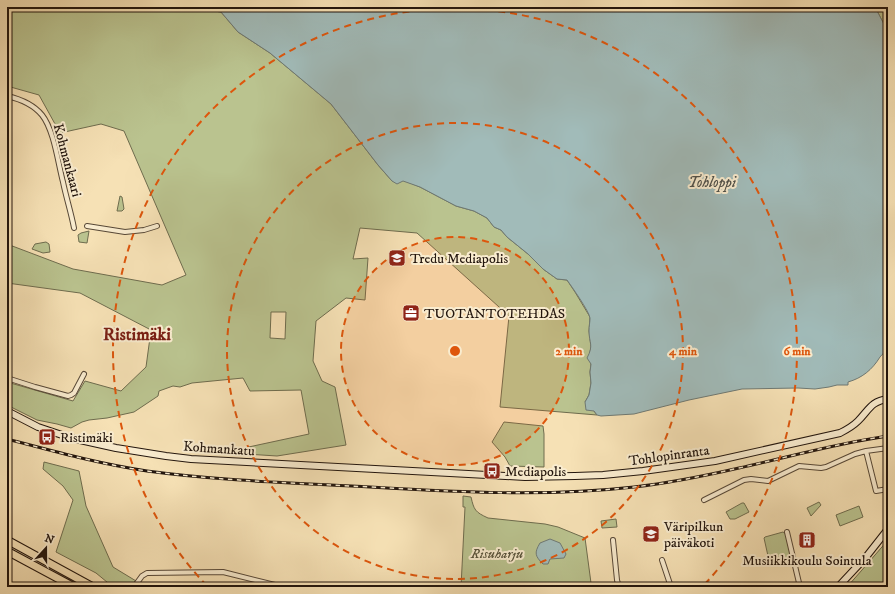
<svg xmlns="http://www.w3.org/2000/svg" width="895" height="594" font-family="'IM FELL DW Pica',serif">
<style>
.green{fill:#bac38f;stroke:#6e6c4e;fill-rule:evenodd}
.water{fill:#a1bbb9;stroke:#6e7974}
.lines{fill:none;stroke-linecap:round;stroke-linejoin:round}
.street-casing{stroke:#574837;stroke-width:6}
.secondary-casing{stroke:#22150d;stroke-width:8}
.primary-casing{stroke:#22150d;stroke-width:9}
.street{stroke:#f9eccf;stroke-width:4}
.secondary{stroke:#f9eccf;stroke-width:6}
.primary{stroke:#f6e1b5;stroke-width:7}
.rail-casing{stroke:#22150d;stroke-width:3}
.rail{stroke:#f9eccf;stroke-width:1.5;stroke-dasharray:4.5;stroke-linecap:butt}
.ring{fill:none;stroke:#de560c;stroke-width:2;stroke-dasharray:7 5}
.labels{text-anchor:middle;stroke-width:4;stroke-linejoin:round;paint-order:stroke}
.street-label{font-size:14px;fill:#22150d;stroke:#f9eccf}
.poi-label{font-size:14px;fill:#22150d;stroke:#f9eccf;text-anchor:start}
.park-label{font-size:14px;font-style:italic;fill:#57523a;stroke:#f9eccf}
.water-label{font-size:15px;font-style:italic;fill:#4e4f49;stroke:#f9eccf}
.district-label{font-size:18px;font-weight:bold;fill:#7a1f14;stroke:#f9eccf}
.centre{fill:#de560c;stroke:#f9eccf;stroke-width:2}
.ring-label{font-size:12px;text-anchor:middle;font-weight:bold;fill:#de560c;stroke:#f9eccf;stroke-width:4;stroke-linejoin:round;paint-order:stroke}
</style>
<rect width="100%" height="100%" fill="#f6e1b5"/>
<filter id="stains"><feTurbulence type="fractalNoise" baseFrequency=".005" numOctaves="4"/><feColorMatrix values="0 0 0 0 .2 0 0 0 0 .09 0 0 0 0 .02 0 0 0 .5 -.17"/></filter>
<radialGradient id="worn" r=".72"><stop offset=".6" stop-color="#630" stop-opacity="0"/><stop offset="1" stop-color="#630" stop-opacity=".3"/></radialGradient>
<path class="green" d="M 7,7 L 214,7 L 214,11 L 221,12 L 238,32 L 270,53 L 331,104 L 378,165 L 392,181 L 403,180 L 420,187 L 456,206 L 474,211 L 487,218 L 494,227 L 501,230 L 507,237 L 528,254 L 543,269 L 557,279 L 567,280 L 575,292 L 590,317 L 589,331 L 591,347 L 590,352 L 591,364 L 590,372 L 591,383 L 589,395 L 585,402 L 594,411 L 597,415 L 500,407 L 509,316 L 417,233 L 360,228 L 353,259 L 368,258 L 365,300 L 346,298 L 316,321 L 313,361 L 322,381 L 335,387 L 346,445 L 277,456 L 230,453 L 244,448 L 309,434 L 301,390 L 250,391 L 243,378 L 192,383 L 180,387 L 173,386 L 159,391 L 158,396 L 134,412 L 107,418 L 89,420 L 82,422 L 71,428 L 57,424 L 37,420 L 7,405 L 7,382 L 73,401 L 85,381 L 121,391 L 146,367 L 151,330 L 80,293 L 7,283 L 7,244 L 73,269 L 162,285 L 186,275 L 124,131 L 101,124 L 60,133 L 39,95 L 7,86 ZM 271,312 L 286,312 L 285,339 L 270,338 Z
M 875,7 L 888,7 L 888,32 Z
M 120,196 L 122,197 L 124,209 L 122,211 L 117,211 Z
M 89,231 L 87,243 L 79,242 L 78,235 L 81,233 Z
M 46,242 L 49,244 L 50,252 L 43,253 L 32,249 L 35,244 Z
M 504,422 L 543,426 L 544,434 L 544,467 L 510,466 L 505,457 L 492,442 Z
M 44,462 L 79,471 L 86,506 L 113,567 L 141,584 L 142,587 L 113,587 L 96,573 L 56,552 L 73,500 L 63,486 L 43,469 Z
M 463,496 L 471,497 C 474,510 475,512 488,518 L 545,524 L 558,527 L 585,538 L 591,583 L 578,584 L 572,587 L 461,587 L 465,507 L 463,507 Z
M 819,502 L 821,505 L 811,516 L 807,508 Z
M 742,503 L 744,503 L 749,512 L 735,519 L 730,519 L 726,512 Z
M 859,506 L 863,517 L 840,526 L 836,515 Z
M 616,519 L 617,527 L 602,528 L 601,521 Z
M 783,532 L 786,534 L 792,560 L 771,566 L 770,565 L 764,538 L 765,537 Z
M 888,540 L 888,587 L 847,587 L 862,570 Z"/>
<path class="water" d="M 214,7 L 875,7 L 888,32 L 888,347 C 886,352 883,353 880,357 C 872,370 862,378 848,382 L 848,385 L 837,385 L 829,387 L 815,389 L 798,388 L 742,389 L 689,400 L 634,414 L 601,416 L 597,415 L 594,411 L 586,410 L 585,402 L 589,395 L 591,383 L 590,372 L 591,364 L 587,358 C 594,345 589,343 589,331 C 589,326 590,322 590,318 C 589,311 572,287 567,280 L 557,279 L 543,269 L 528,254 L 507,237 L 501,230 L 494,227 L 487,218 L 474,211 L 456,206 L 420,187 L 403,181 L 397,184 L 392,181 L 378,165 L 331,104 L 270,53 L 238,32 L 221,12 L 214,11 Z
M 550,539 L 560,543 L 566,554 L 564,558 L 550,559 L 548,564 L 543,564 C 535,556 534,553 540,543 Z"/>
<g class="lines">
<g class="street-casing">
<path id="street" d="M 7,96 C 20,99 33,104 42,115 C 54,130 58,163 63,182 C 66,197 71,212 74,228
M 87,226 L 125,232 L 144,230 L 157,226
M 7,378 L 35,387 L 68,396 L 71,395 L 74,393 L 84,374
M 866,451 L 876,491 L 888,489
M 704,500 L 744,480 L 751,479 L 768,481 L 799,466 L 821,468 L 826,467 L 855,454 L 866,451 L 888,448
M 787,532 L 800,587
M 613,540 L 617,580 L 619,587
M 662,560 L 671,587
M 134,587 L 142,576 L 147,573 L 223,572 L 283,587"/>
</g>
<g class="secondary-casing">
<path id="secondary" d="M 7,411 L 38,427 L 71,438 L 116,448 L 166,456 L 191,459 L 487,475 L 525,477 L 575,476 L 603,475 L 643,471 L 715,461 L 840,433 C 846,430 853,426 858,421 C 869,410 871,401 888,399
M 838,587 L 866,557 L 888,529"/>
</g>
<g class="primary-casing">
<path id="primary" d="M 7,540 L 93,587
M 7,551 L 74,587"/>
</g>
<use href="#street" class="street"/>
<use href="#secondary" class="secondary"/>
<use href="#primary" class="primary"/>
<g class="rail-casing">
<path id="rail" d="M 7,439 C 53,451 99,464 147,471 C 221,481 295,483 370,487 C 458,492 546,497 634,487 C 669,483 704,476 739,468 C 789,457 838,443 888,436"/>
</g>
<use href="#rail" class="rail"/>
</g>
<circle cx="455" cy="351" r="114" fill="#de560c" fill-opacity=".12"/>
<g class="ring">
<circle cx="455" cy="351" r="114"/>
<circle cx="455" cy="351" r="228"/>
<path d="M207 586A342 342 0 1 1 703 586"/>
</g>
<defs>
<g id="school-square" transform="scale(0.9)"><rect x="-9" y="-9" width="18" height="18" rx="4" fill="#8f2418" stroke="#f9eccf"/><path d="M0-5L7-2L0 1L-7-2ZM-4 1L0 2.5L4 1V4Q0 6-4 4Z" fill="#fff"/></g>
<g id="office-square" transform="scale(0.9)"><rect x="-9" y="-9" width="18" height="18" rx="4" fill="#8f2418" stroke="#f9eccf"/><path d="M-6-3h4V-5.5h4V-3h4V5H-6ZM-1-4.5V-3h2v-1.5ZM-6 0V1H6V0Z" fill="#fff"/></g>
<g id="bus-square" transform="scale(0.9)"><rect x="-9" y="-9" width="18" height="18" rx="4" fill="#8f2418" stroke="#f9eccf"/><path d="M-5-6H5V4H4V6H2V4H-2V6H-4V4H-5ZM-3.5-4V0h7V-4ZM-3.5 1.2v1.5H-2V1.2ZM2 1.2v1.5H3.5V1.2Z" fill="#fff"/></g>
<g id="building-square" transform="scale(0.9)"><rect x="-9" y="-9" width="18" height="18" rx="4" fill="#8f2418" stroke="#f9eccf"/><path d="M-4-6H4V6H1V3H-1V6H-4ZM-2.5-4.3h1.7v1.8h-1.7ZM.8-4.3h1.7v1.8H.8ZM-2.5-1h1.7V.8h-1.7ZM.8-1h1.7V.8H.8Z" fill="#fff"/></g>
</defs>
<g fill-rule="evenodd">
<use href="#school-square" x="397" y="258"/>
<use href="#office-square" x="411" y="313"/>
<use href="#bus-square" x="47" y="437"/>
<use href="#bus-square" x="492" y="471"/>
<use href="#school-square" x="651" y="534"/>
<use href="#building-square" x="807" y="540"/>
</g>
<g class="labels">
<g class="street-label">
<text transform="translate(68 160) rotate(75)" y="5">Kohmankaari</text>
<text transform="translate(219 448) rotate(4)" y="5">Kohmankatu</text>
<text transform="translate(669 455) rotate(-8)" y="5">Tohlopinranta</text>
</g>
<g class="poi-label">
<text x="410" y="263">Tredu Mediapolis</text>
<text x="424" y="318">TUOTANTOTEHDAS</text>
<text x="60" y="442">Ristimäki</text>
<text x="505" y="476">Mediapolis</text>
<text x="664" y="531">Väripilkun<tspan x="664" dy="16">päiväkoti</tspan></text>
<text x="807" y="565" text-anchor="middle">Musiikkikoulu Sointula</text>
</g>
<g class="park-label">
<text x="497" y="558">Risuharju</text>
</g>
<g class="water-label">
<text x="712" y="187">Tohloppi</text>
</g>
<g class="district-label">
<text x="137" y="340">Ristimäki</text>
</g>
</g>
<circle cx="455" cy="351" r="6" class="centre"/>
<g class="ring-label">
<text x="569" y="355">2 min</text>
<text x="683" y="355">4 min</text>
<text x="797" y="355">6 min</text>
</g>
<rect width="895" height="594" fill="none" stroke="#f6e1b5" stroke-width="24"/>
<rect x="8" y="8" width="879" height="578" fill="none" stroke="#22150d" stroke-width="2"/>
<rect x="12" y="12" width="871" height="570" fill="none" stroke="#22150d"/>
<g transform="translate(46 548) rotate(21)" stroke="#f9eccf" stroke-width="3" paint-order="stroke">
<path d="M0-3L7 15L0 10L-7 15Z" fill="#22150d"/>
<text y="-6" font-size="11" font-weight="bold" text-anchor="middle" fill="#22150d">N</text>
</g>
<rect width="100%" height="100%" filter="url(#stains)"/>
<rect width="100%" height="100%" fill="url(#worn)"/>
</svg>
